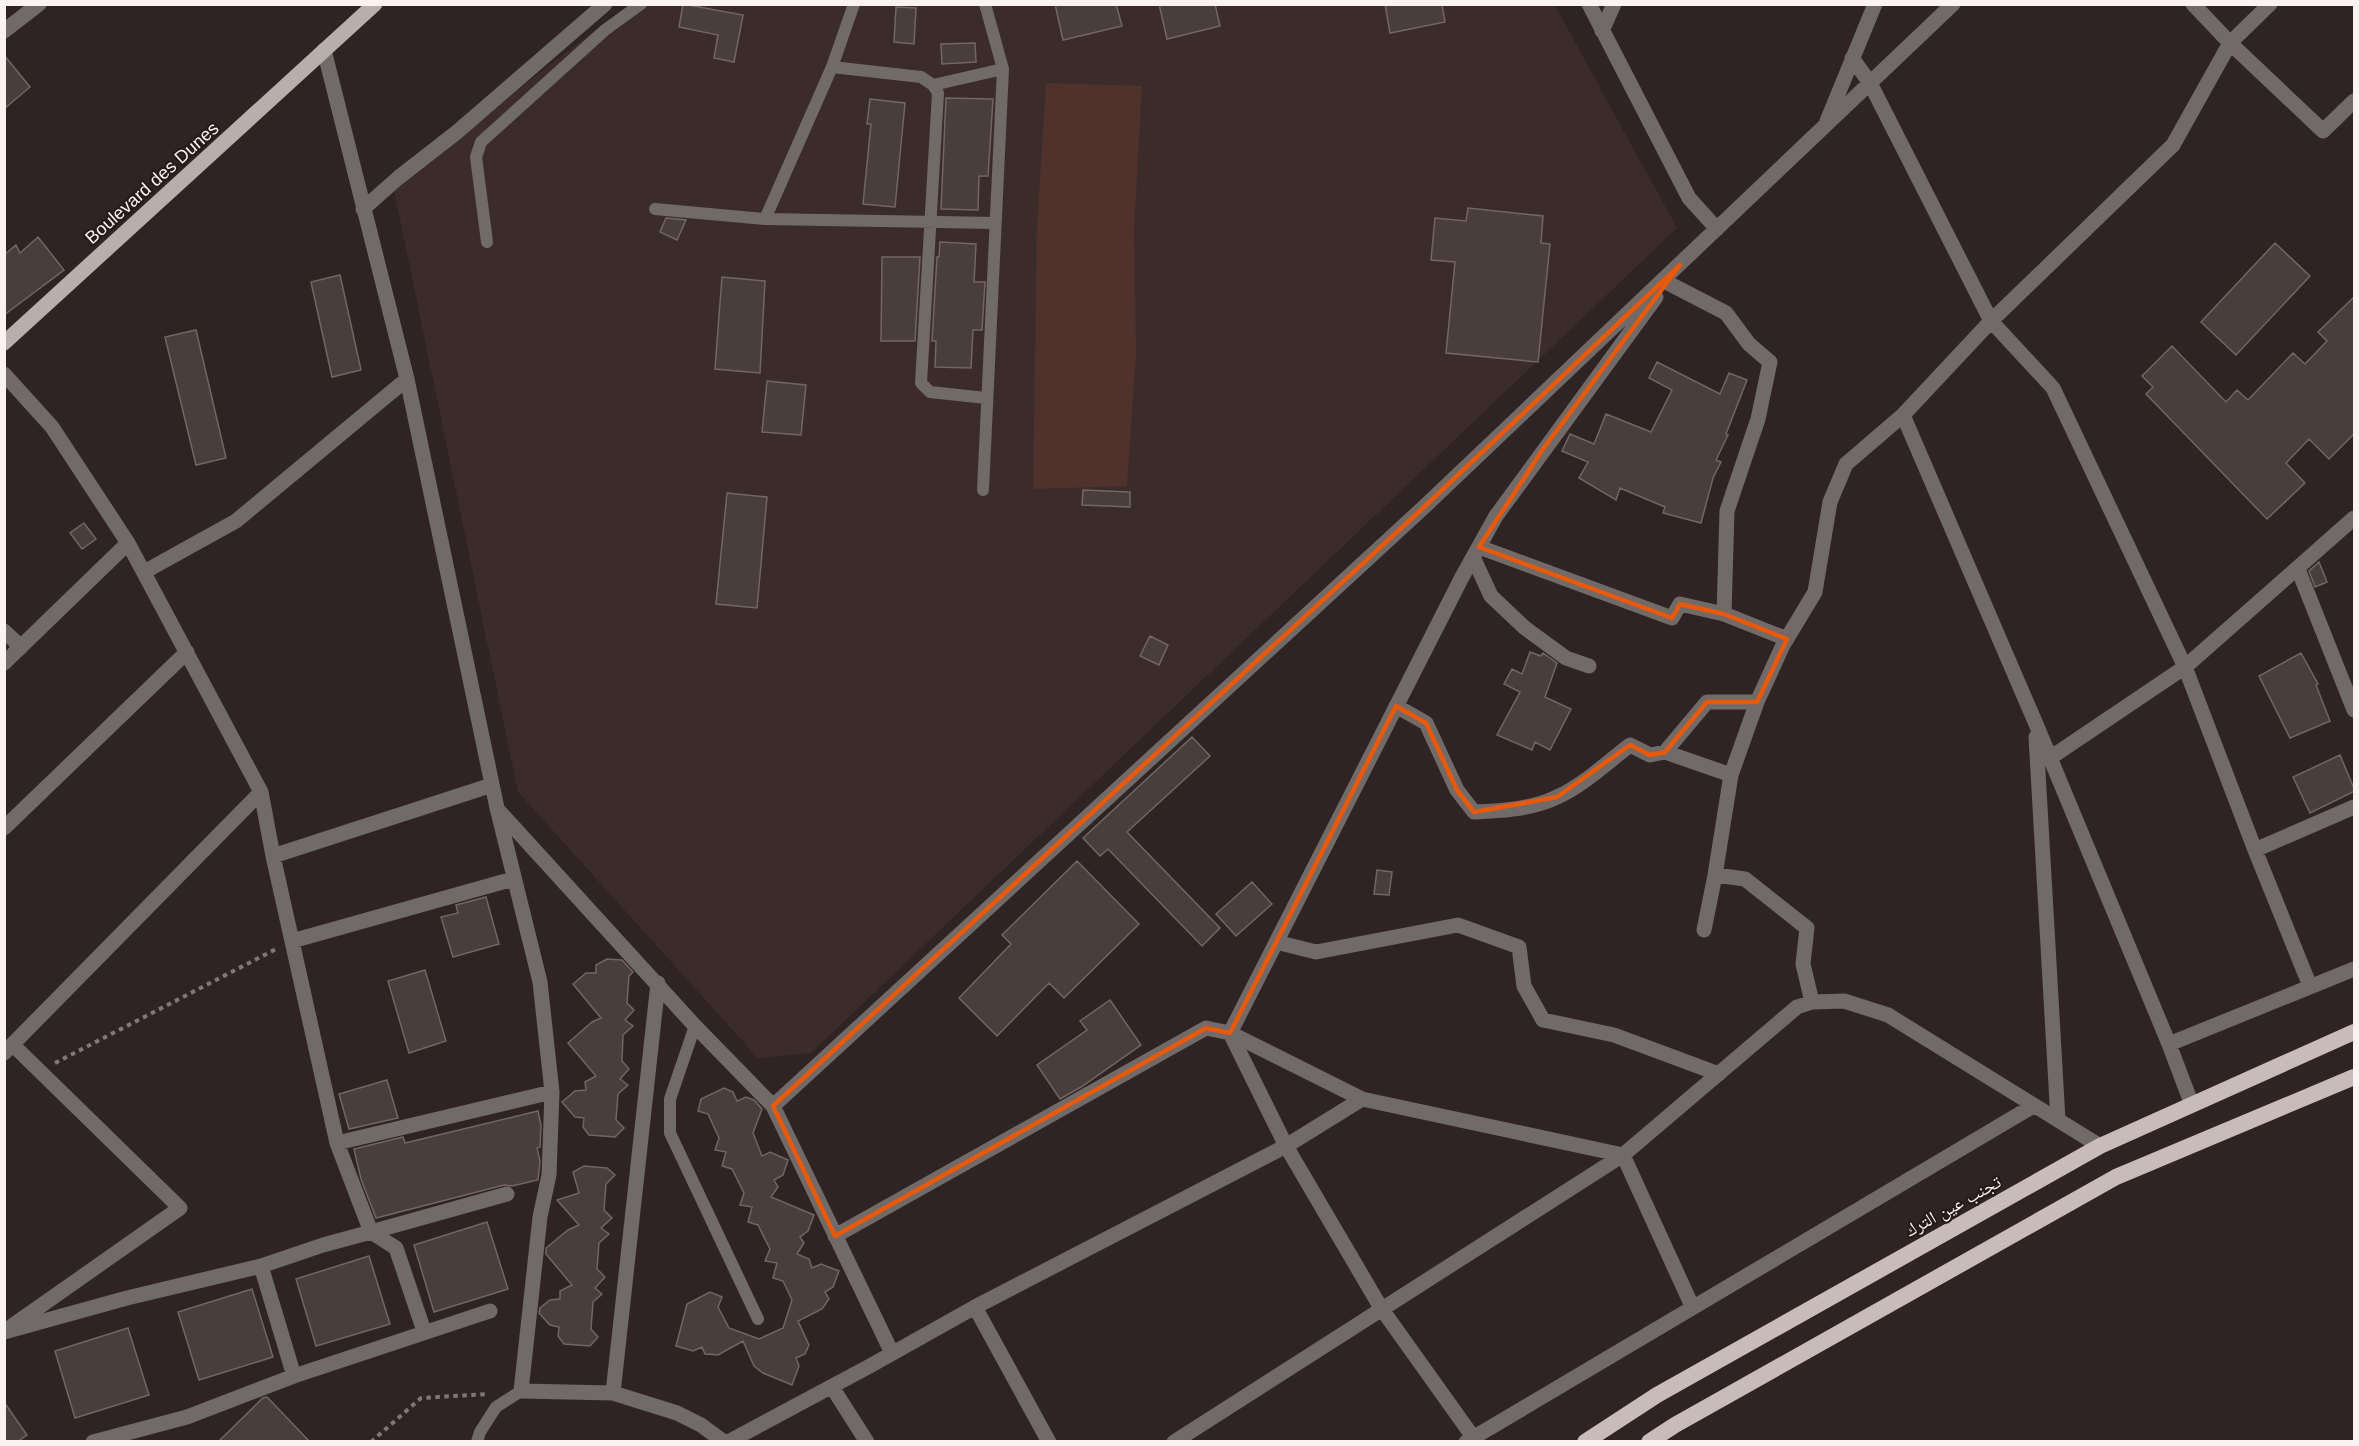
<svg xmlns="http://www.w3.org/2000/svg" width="2359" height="1446" font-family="Helvetica,'Noto Naskh Arabic',sans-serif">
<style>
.built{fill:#3c2c29}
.green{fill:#50322d}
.building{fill:#493e3c;stroke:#726664;stroke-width:1.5}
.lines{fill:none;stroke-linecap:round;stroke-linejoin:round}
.path{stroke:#807776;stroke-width:4;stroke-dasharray:4.5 4.5;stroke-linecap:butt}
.service{stroke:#706a69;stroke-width:12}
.minor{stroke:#706a69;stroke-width:15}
.primary{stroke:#b9aeac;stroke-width:15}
.trunk{stroke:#c8bbb9;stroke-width:16}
.marked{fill:none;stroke:#e8590c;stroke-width:4.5;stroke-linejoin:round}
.labels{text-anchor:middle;stroke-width:4.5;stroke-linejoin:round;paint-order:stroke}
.street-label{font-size:18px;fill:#faf3f2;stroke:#251b1a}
</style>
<rect width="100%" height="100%" fill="#2f2423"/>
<path class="built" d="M 1554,4 L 1677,228 L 811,1053 L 758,1058 L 518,792 L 393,185 L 628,5 Z"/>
<path class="green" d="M 1046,83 L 1142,86 L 1134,230 L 1136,354 L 1127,486 L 1033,489 L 1037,227 Z"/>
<path class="building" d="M 683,4 L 743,15 L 734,62 L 714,58 L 718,35 L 679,27 Z
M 1055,4 L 1116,4 L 1122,26 L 1063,40 Z
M 1159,4 L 1215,4 L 1220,26 L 1167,39 Z
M 1385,4 L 1442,4 L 1445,22 L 1390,33 Z
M 896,7 L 916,8 L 914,44 L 894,42 Z
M 975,43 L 976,62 L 942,64 L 941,44 Z
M 4,55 L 30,87 L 4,109 Z
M 946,98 L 993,99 L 988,176 L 979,176 L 978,210 L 941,209 Z
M 870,99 L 905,103 L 895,207 L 863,204 L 871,124 L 867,124 Z
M 1468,208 L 1543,216 L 1541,243 L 1550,244 L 1538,362 L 1446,353 L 1455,262 L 1431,260 L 1435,218 L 1466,221 Z
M 666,218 L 686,220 L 677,240 L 660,232 Z
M 38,237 L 64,270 L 4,315 L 4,255 L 16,245 L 20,253 Z
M 940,242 L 976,244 L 974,282 L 985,282 L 982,330 L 973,330 L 971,368 L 935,367 L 936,341 L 932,341 L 937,257 L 939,257 Z
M 2275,243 L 2310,276 L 2236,355 L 2201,322 Z
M 882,257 L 920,257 L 915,341 L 881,341 Z
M 340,275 L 361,370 L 332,377 L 311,282 Z
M 722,277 L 765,281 L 760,373 L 715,369 Z
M 2355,296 L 2355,433 L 2329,459 L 2309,439 L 2286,463 L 2305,483 L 2267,519 L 2146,394 L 2153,387 L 2142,376 L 2172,346 L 2226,402 L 2237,390 L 2248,400 L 2293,353 L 2305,364 L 2327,341 L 2318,332 Z
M 196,330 L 226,458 L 196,465 L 165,337 Z
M 1657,362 L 1720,394 L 1729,373 L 1747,380 L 1726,434 L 1728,435 L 1716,460 L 1721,462 L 1713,478 L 1701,523 L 1663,513 L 1665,507 L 1620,488 L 1616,500 L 1579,478 L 1588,462 L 1562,451 L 1570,434 L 1594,444 L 1606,414 L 1651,432 L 1672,390 L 1649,378 Z
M 767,381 L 806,385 L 801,435 L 762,432 Z
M 1083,490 L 1130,492 L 1130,507 L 1082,505 Z
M 727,493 L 767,497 L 757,608 L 716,604 Z
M 84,523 L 96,539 L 82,549 L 70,533 Z
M 2319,562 L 2327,582 L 2315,587 L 2309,571 Z
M 1150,636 L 1168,645 L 1159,665 L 1140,656 Z
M 1530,652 L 1541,656 L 1543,653 L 1557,663 L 1545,697 L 1571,709 L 1550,750 L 1535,742 L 1532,750 L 1497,735 L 1520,692 L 1504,684 L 1512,669 L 1522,674 Z
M 2301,653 L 2318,684 L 2316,685 L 2330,721 L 2290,738 L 2259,676 Z
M 1192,737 L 1210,756 L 1127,832 L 1220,928 L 1202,946 L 1108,849 L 1100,856 L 1083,838 Z
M 2340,755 L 2355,791 L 2310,813 L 2293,777 Z
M 1077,861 L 1139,924 L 1064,998 L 1049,983 L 997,1036 L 959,998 L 1011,944 L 1002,935 Z
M 1377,870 L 1392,872 L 1389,895 L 1374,894 Z
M 1252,882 L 1272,904 L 1236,936 L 1216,914 Z
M 486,897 L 499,944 L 453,957 L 441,917 L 458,913 L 456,905 Z
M 607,959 L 622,960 L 633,972 L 629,976 L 627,1003 L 634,1010 L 625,1020 L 633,1026 L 623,1035 L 622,1061 L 629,1069 L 620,1079 L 628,1085 L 618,1094 L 616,1120 L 624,1128 L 615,1137 L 589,1135 L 583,1127 L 584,1118 L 575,1117 L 562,1102 L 575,1091 L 586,1090 L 585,1082 L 596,1076 L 568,1043 L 592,1022 L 601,1018 L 573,984 L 586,973 L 596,973 L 596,965 Z
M 425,970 L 446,1041 L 409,1053 L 388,981 Z
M 1110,1000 L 1141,1045 L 1081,1087 L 1060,1099 L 1037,1065 L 1087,1030 L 1080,1021 Z
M 387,1080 L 398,1118 L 349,1129 L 339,1094 Z
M 724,1088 L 733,1092 L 737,1101 L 746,1097 L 754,1100 L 762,1109 L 753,1133 L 762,1156 L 770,1152 L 788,1160 L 783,1175 L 774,1180 L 778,1187 L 771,1197 L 814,1215 L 808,1231 L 800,1237 L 804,1243 L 797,1254 L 809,1259 L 812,1268 L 821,1264 L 839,1271 L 833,1287 L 825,1292 L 829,1299 L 822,1309 L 798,1321 L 809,1345 L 805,1354 L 796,1358 L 799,1366 L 792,1385 L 763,1373 L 754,1366 L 743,1341 L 718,1355 L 705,1354 L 702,1347 L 693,1351 L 676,1346 L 687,1304 L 710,1292 L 722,1297 L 718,1307 L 729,1328 L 759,1339 L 783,1328 L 792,1300 L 783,1281 L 773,1278 L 777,1263 L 765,1261 L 770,1249 L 758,1225 L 748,1222 L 752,1207 L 740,1205 L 744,1193 L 732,1169 L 722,1166 L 726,1152 L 715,1150 L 719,1138 L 708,1114 L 698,1111 L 701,1099 Z
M 538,1111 L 541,1125 L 540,1147 L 537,1148 L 540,1161 L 538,1180 L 512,1186 L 504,1185 L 376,1218 L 361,1179 L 354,1149 L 403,1137 L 405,1143 Z
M 584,1166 L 607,1168 L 615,1175 L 606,1184 L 604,1210 L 612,1218 L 601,1228 L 609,1234 L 599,1243 L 597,1269 L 605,1277 L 595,1288 L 602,1294 L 593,1302 L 591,1329 L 598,1337 L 590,1346 L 564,1344 L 558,1336 L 559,1327 L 550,1325 L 539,1313 L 540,1308 L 550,1300 L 560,1299 L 560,1291 L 572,1285 L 546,1254 L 546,1248 L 568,1230 L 579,1225 L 557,1200 L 579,1193 L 573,1172 Z
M 487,1222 L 508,1289 L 434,1312 L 414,1245 Z
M 369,1256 L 390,1324 L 316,1346 L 296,1279 Z
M 252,1289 L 273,1357 L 199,1380 L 178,1312 Z
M 128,1328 L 149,1395 L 75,1418 L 55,1351 Z
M 267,1397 L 310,1442 L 218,1442 L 263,1398 Z
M 4,1402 L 27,1435 L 17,1442 L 4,1442 Z"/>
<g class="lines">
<path class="path" d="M 55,1063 L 278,948
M 371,1442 L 421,1398 L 487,1394"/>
<path class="service" d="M 832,67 L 921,77 L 933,85 L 938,93 L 921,383 L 930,392 L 986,398
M 933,85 L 1003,69
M 655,209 L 765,219 L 995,223
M 765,219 L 832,67 L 854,4
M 487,242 L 476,157 L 481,142 L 605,30 L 641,4
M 983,490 L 1003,69 L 985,4
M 695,1026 L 670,1099 L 670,1133 L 758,1319
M 477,1442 L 480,1432 L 496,1407 L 521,1391"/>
<path class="minor" d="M 1589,4 L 1689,198 L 1717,229
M 2193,4 L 2230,43 L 2323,131 L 2354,101
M 4,31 L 39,4
M 1602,31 L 1614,4
M 324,50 L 407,379 L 497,808 L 540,982 L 552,1092 L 549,1175 L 540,1217 L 521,1391 L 613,1393 L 677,1413 L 701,1425 L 724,1442
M 1852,58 L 1870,83 L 1991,321 L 2053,388 L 2185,667 L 2255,850 L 2310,986
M 1827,121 L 1875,4
M 363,209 L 398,178 L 457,132 L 605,4
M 1666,282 L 1726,313 L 1749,344 L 1770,362 L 1758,419 L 1727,511 L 1724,614 L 1787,639
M 4,374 L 52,427 L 128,543 L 261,792 L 273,856 L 337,1143 L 371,1232 L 323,1245 L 261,1266 L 127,1298 L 4,1332
M 1903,415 L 2036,724 L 2169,1044 L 2192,1105
M 1479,547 L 1672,618 L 1680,604 L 1724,614
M 1473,557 L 1491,596 L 1525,628 L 1566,658 L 1589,666
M 2298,569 L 2354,710
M 144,572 L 236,521 L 407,379
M 4,631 L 21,647
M 4,663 L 128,543
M 1396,706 L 1426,723 L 1457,790 L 1474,812 C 1501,811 1533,809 1557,797 C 1581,787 1609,761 1630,745 L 1650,755 L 1665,752 L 1731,775
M 2036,737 L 2058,1120
M 1665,752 L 1707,702 L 1757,702
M 2050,758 L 2185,667 L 2354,518
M 499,811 L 695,1026 L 773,1106 L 892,1353
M 4,828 L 187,652
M 2255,850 L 2354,807
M 273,856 L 492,785
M 1715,875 L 1745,879 L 1807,928 L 1803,964 L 1812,1002
M 1704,930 L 1715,875 L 1731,775 L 1757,702 L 1783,645 L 1815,592 L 1830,502 L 1846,464 L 1903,415 L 1991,321 L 2173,145 L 2230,43 L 2270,4
M 292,941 L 513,879
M 1276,942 L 1316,952 L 1458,925 L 1519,947 L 1524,986 L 1543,1020 L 1614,1035 L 1719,1074
M 1230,1033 L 1462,577 L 1496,516 L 1656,297
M 1230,1033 L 1286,1146 L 1381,1308 L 1473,1437
M 2169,1044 L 2354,969
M 4,1053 L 261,792
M 773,1106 L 1424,507 L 1953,4
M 337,1143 L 552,1092
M 835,1236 L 1206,1028 L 1230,1033 L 1362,1099 L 1623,1155 L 1692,1306
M 261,1266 L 294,1376
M 975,1307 L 1049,1442
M 12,1326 L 180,1208 L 13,1045
M 424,1331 L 396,1248 L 371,1232 L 507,1194
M 832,1387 L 867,1442
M 613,1393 L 658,983
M 93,1442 L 187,1417 L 294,1376 L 490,1311
M 728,1442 L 868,1367 L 975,1307 L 1286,1146 L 1362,1099
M 1174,1442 L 1623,1155 L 1797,1007 L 1812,1002 L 1844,1001 L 1888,1015 L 2100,1146
M 1466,1442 L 2033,1106"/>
<path class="primary" d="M 4,343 L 375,4"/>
<path class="trunk" d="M 1585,1442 L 1657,1395 L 2100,1146 L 2354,1032
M 1649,1442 L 1675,1425 L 2116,1177 L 2354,1077"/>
</g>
<path class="marked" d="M 1680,265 L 1543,449 L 1479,547 L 1672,618 L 1680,604 L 1724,614 L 1787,639 L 1757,702 L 1707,702 L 1665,752 L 1650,755 L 1630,745 L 1557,797 L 1474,812 L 1457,790 L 1426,723 L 1396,706 L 1230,1033 L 1206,1028 L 835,1236 L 773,1106 L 1424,507 Z"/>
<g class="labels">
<g class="street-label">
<text transform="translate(152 183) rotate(-42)" y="6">Boulevard des Dunes</text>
<text transform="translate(1953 1206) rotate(-29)" y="6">تجنب عين الترك</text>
</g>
</g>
<rect width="2359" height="1446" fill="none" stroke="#faf3f2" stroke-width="12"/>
</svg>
